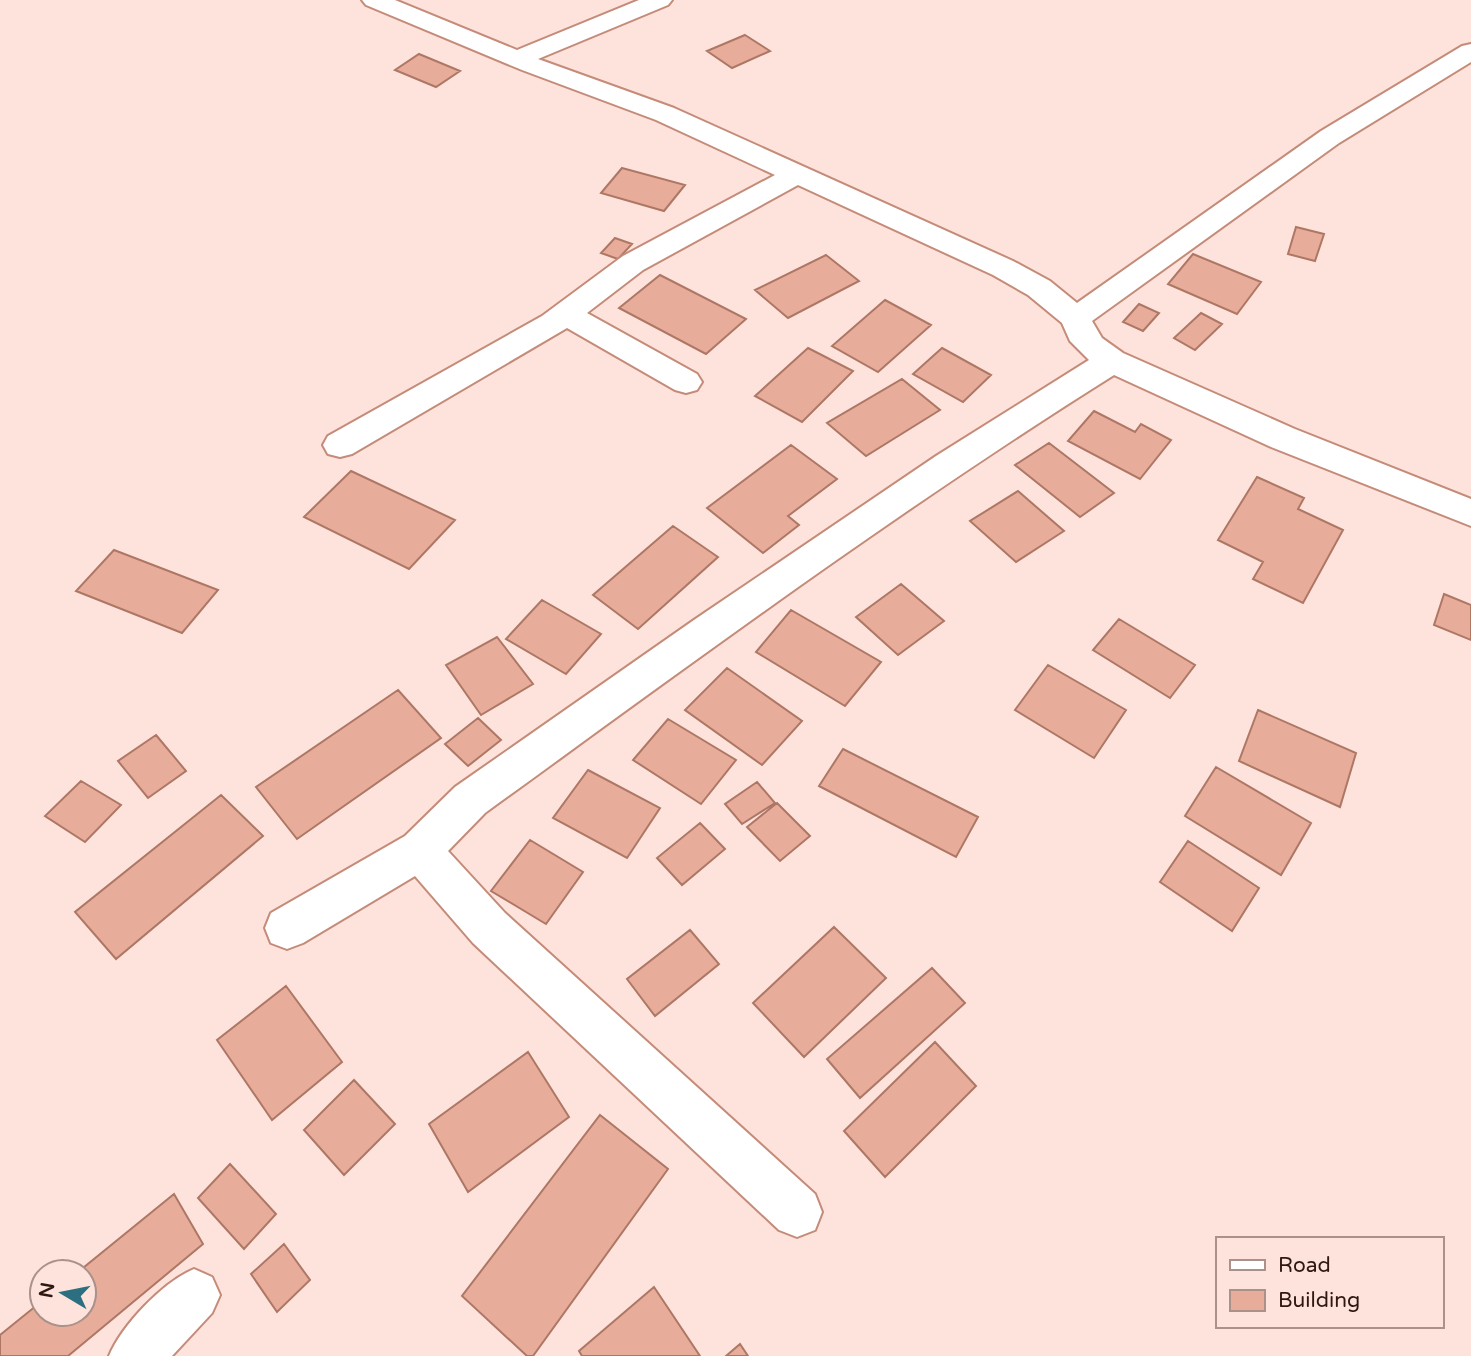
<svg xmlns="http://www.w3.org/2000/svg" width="1471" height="1356" font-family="'Varela Round',sans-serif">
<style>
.building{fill:#e8ad9a;stroke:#ae7765;stroke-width:2}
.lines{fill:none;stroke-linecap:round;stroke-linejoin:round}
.minor-casing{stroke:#c58b79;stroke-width:4}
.minor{fill:#fff;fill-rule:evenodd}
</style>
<rect width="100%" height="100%" fill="#fde3db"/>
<path class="building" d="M 745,35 L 770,51 L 732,68 L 707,51 Z
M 419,54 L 460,71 L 436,87 L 395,70 Z
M 622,168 L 685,185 L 664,211 L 601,193 Z
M 1296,227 L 1324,234 L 1315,261 L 1288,254 Z
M 615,238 L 632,244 L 618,259 L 601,253 Z
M 1193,254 L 1261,282 L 1237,314 L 1168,284 Z
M 826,255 L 859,281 L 788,318 L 755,290 Z
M 660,275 L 746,319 L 706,354 L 619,308 Z
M 885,300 L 931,325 L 878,372 L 832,346 Z
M 1139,304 L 1159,313 L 1143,331 L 1123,322 Z
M 1201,313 L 1222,324 L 1195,350 L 1174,338 Z
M 808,348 L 853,371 L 802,422 L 755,396 Z
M 942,348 L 991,375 L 963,402 L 913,374 Z
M 902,379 L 940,410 L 866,456 L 827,423 Z
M 1094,411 L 1135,432 L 1141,424 L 1171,440 L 1140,479 L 1068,441 Z
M 1049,443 L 1114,493 L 1080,517 L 1015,465 Z
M 791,445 L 837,479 L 788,516 L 799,525 L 763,553 L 707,508 Z
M 351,471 L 455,520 L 409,569 L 304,517 Z
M 1257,477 L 1304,498 L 1298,509 L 1343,530 L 1303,603 L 1253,579 L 1263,562 L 1218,540 Z
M 1018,491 L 1064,531 L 1016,562 L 970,521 Z
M 673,526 L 718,557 L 638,629 L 593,595 Z
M 114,550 L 218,590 L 182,633 L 76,591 Z
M 901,584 L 944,621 L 898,655 L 856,617 Z
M 1444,594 L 1471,605 L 1471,640 L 1434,625 Z
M 542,600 L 601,634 L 566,674 L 506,639 Z
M 791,610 L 881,662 L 845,706 L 756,652 Z
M 1119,619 L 1195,665 L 1170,698 L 1093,650 Z
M 497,637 L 533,684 L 481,715 L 446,665 Z
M 1048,665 L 1126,710 L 1094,758 L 1015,710 Z
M 727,668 L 802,721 L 762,765 L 685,710 Z
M 398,690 L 441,738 L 297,839 L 256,787 Z
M 1258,710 L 1356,753 L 1340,807 L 1239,761 Z
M 478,718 L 501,740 L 468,766 L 445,744 Z
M 668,719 L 736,760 L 701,804 L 633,760 Z
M 156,735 L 186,771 L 148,798 L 118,761 Z
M 843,749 L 978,817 L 956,857 L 819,786 Z
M 1216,767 L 1311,823 L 1281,875 L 1185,816 Z
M 588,770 L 660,808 L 627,858 L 553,818 Z
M 81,781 L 121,805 L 85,842 L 45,816 Z
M 757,782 L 775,803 L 742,824 L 725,804 Z
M 221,795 L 263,836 L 116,959 L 75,912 Z
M 777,803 L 810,836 L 780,861 L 747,827 Z
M 700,823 L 725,849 L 682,885 L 657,858 Z
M 530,840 L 583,872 L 546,924 L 491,891 Z
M 1188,841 L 1259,888 L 1232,931 L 1160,882 Z
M 834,927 L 886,978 L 804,1057 L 753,1003 Z
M 690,930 L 719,964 L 655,1016 L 627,979 Z
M 932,968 L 965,1003 L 860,1098 L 827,1059 Z
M 286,986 L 342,1062 L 272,1120 L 217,1040 Z
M 935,1042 L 976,1086 L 885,1177 L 844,1131 Z
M 528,1052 L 569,1117 L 468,1192 L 429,1124 Z
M 354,1080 L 395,1124 L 344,1175 L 304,1130 Z
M 600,1115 L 668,1169 L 533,1356 L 527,1356 L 462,1296 Z
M 230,1164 L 276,1214 L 244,1249 L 198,1198 Z
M 174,1194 L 203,1244 L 68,1356 L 0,1356 L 0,1335 L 42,1301 L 42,1314 L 84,1314 L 84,1272 L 78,1272 Z
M 284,1244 L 310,1280 L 277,1312 L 251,1274 Z
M 654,1287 L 700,1356 L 582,1356 L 579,1351 Z
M 740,1344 L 748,1356 L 726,1356 Z"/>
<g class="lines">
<g class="minor-casing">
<path id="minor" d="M 362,0 L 395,0 L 517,50 L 639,0 L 672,0 L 668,5 L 538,59 L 674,108 L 1013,261 L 1050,281 L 1077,303 L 1321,131 L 1462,46 L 1471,44 L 1471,62 L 1339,143 L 1092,321 L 1102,338 L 1123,353 L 1295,429 L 1471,499 L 1471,526 L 1271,447 L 1114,375 C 897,511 692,663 485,813 L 448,851 L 505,913 L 815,1194 L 822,1212 L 815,1230 L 797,1237 L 779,1230 L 473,943 L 415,876 L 303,943 L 287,949 L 271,943 L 265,928 L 271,913 L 405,836 L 455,787 L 694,620 L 936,456 L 1089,360 L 1070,341 L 1062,323 L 1028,295 L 993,275 L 798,185 L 643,270 L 587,313 L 697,374 L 702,382 L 697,390 L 686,393 L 675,390 L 567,328 L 352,454 L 340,457 L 328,454 L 323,445 L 328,436 L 542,316 L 623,256 L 775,175 L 656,120 L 522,70 L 366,5 Z
M 194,1269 L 212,1277 L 220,1295 L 212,1313 L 172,1356 L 109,1356 C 122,1325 163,1282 194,1269 Z"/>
</g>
<use href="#minor" class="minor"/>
</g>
<rect x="1216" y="1237" width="228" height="91" fill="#fde3db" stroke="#aa928a" stroke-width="2"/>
<rect x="1230" y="1260" width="35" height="10" fill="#ffffff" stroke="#aa928a" stroke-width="2"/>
<text x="1278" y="1272" font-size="21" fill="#2e1811">Road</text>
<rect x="1230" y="1290" width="35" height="21" fill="#e8ad9a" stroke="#aa928a" stroke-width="2"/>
<text x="1278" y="1307" font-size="21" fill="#2e1811">Building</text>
<g transform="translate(63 1293) rotate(280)"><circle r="33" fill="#fde3db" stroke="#aa928a" stroke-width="2"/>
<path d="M0-5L12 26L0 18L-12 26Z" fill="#2c6f80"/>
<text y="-10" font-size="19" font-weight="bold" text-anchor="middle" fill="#2e1811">N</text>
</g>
</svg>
